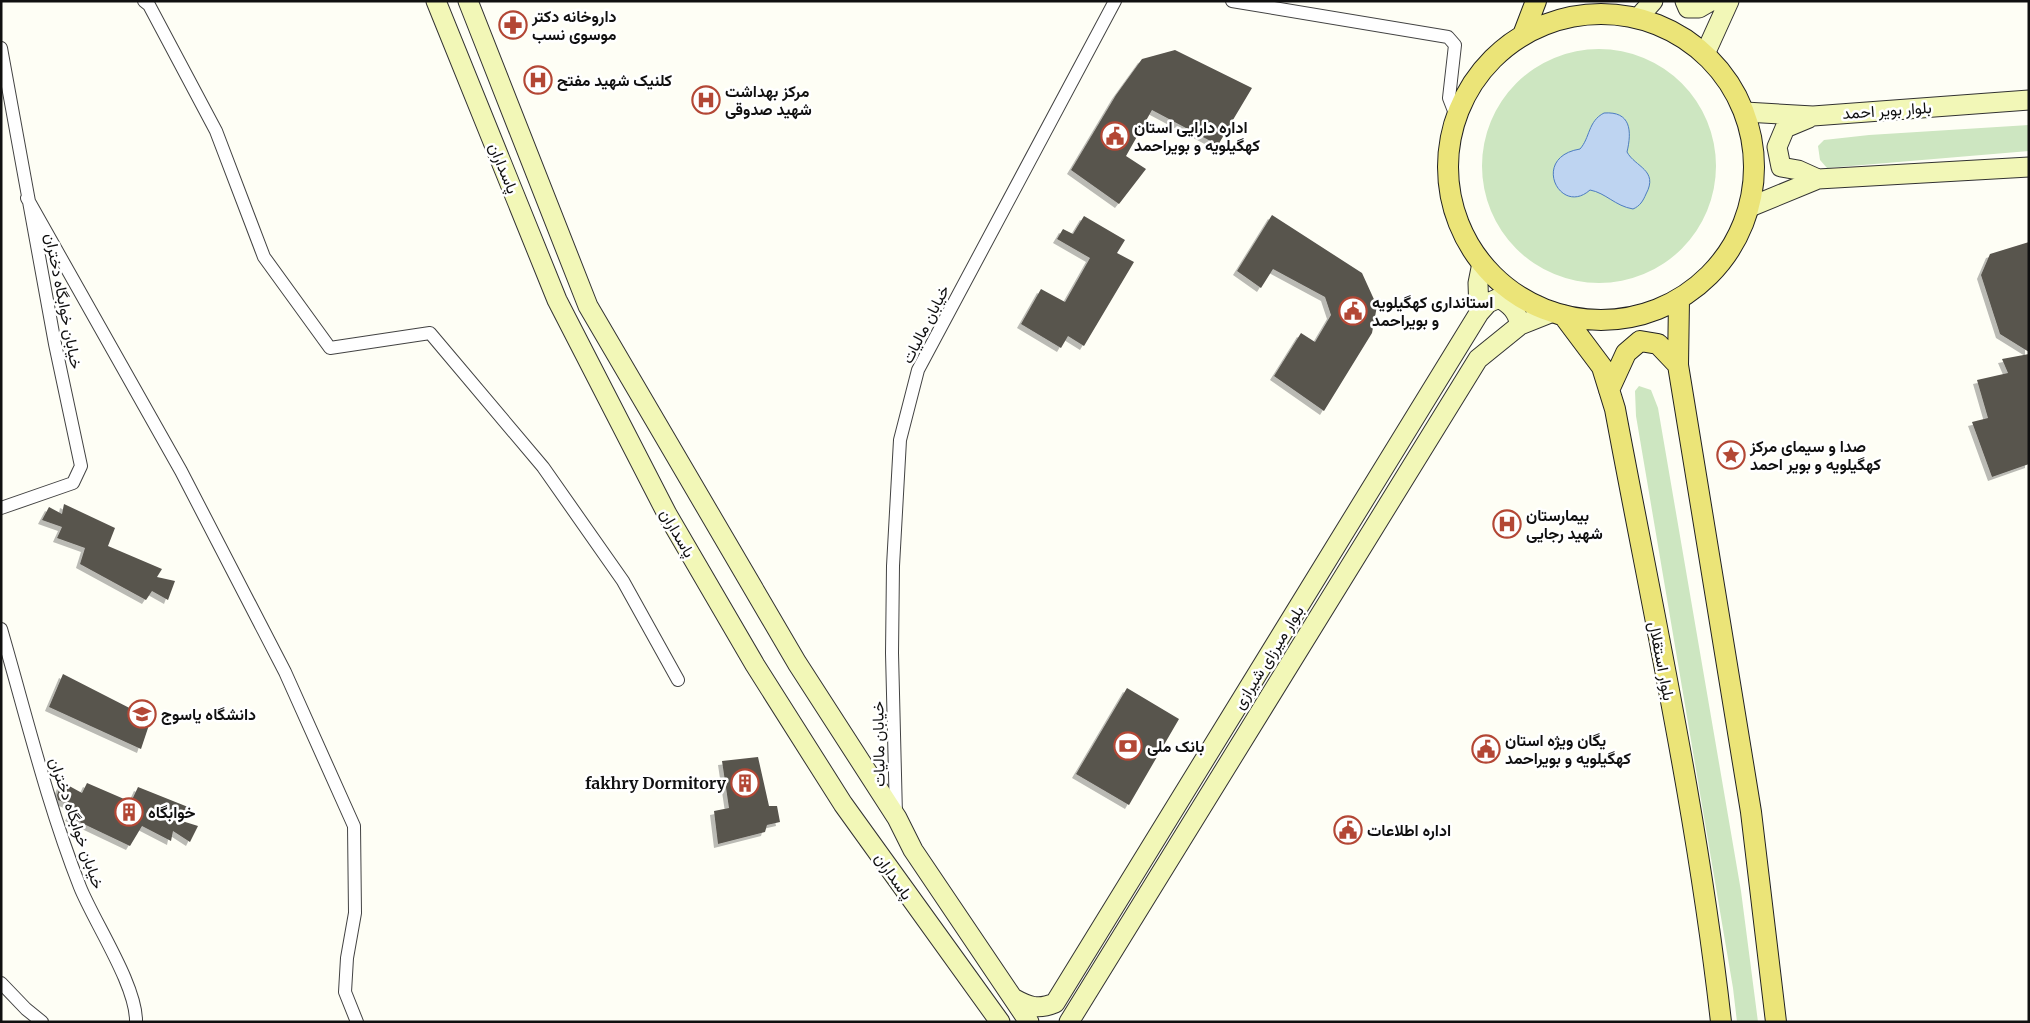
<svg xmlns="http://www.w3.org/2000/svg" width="2030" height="1023" font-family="Merriweather,Vazirmatn,serif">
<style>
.green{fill:#cde6c1}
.water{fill:#bed4f1;stroke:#4c7cc0}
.building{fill:#58544e;filter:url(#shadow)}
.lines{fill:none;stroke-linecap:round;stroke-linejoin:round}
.street-casing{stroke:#434343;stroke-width:14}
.secondary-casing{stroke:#323232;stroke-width:21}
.primary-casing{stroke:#212121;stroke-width:22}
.street{stroke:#fff;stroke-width:12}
.secondary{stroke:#f2f7b7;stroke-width:19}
.primary{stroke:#ebe478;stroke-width:20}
.labels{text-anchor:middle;stroke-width:5;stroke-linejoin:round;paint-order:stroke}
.poi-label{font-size:16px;font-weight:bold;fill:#101010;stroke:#fff;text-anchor:start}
.street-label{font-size:16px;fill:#101010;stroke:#fff}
</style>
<defs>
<filter id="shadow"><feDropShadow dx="-4" dy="4" stdDeviation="0" flood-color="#0004"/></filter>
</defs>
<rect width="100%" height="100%" fill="#fefef5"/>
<path class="green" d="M1482 166a117 117 0 1 1 234 0a117 117 0 1 1-234 0Z
M 2029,125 L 2029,151 L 1827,168 L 1820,160 L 1818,146 L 1824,140 L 1869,135 Z
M 1639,386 L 1651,390 L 1658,408 L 1741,891 L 1758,1022 L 1737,1022 L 1733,988 L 1636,416 L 1635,391 Z"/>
<path class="water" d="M 1604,113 C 1631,111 1632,131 1627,152 C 1635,167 1659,170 1646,194 C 1643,201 1640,206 1633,209 C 1615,206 1606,193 1590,190 C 1560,217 1530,157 1580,149 C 1590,138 1588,121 1604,113 Z"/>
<path class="building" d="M 1175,50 L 1252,88 L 1218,145 L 1152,110 L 1126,156 L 1146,169 L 1119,204 L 1071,170 L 1116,95 L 1142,59 Z
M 1272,215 L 1362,273 L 1377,306 L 1372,333 L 1324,411 L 1274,376 L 1301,333 L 1315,342 L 1331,315 L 1325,297 L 1273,269 L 1261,288 L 1237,271 Z
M 1084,216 L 1125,240 L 1117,253 L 1134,262 L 1084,346 L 1068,336 L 1061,348 L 1021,324 L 1041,289 L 1065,302 L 1090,258 L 1057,239 L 1063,229 L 1073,234 Z
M 2029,242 L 2029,352 L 2000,334 L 1981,275 L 1990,254 Z
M 2029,354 L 2029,464 L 1992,477 L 1972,422 L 1988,418 L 1977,380 L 2008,373 L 2002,359 Z
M 64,504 L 115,528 L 108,546 L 162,569 L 157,577 L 175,581 L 168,600 L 152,591 L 146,600 L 80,564 L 85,548 L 57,538 L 62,527 L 42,520 L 49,507 L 62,514 Z
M 63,674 L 151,719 L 141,749 L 49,707 Z
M 1127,688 L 1179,719 L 1129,805 L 1076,774 Z
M 758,757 L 769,806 L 777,806 L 780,822 L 767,825 L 765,832 L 718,844 L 714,811 L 729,808 L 722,761 Z
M 62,782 L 82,793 L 87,783 L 131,802 L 138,787 L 188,807 L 182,821 L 198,826 L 190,842 L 173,831 L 171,841 L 142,826 L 130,846 L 69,817 L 75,807 L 58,800 L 57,795 Z"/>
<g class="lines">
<g class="street-casing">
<path id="street" d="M 144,1 L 149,5 L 216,131 L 264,257 L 330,348 L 430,333 L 543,467 L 623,581 L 678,680
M 1232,1 L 1448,37 L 1455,45 L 1449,98 L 1456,116
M 1,48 L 55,344 L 81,466 L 73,483 L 1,508
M 27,198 L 181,471 L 285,672 L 354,826 L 355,913 L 347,958 L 345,992 L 357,1022
M 1,629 C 26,715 47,803 80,887 C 94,922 137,986 136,1022
M 896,815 L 892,653 L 893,566 L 900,440 L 918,370 L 1115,1
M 1,983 L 26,1009 L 42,1022"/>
</g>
<g class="secondary-casing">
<path id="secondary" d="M 436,1 L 557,300 L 667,514 L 755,665 L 843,804 L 1000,1022
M 468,1 L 588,306 L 797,663 L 897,818 L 913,850 L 1029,1022
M 1685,1 L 1688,8 L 1699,8 L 1711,1
M 1638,18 L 1653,1
M 1705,54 L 1729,1
M 1745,112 L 1813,116 L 2029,100
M 1809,118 L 1785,128 L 1777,147 L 1781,167 L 1798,170 L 1818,179
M 1750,207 L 1818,179 L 2029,167
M 1479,313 L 1488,303 L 1499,298 C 1511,305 1517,311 1520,325
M 1013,998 C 1029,1007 1038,1010 1055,1003 L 1479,313 L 1478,283 L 1482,263
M 1069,1022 L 1478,359 L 1520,325 L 1553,312"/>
</g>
<g class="primary-casing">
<path id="primary" d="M1448 167a153 153 0 1 1 306 0a153 153 0 1 1-306 0Z
M 1523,35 L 1536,1
M 1679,300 L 1678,365 L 1751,812 L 1776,1022
M 1563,315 L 1602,367 L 1615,409 C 1653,613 1698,816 1721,1022
M 1609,390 L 1626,353 L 1640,341 L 1658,344 L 1678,365"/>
</g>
<use href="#street" class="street"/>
<use href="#secondary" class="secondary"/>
<use href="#primary" class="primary"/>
</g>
<defs>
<g id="pharmacy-ring" transform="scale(1.4375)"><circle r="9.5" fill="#fff" stroke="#b34735" stroke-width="1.5"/><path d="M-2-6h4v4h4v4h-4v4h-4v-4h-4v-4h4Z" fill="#b34735"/></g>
<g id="hospital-ring" transform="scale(1.4375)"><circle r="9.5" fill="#fff" stroke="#b34735" stroke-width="1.5"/><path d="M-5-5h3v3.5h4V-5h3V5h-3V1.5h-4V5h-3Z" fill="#b34735"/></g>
<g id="civic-ring" transform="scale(1.4375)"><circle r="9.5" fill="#fff" stroke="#b34735" stroke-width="1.5"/><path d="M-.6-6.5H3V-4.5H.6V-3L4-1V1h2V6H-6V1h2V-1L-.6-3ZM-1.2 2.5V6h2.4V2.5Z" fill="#b34735"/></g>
<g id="sight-ring" transform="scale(1.4375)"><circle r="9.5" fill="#fff" stroke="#b34735" stroke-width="1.5"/><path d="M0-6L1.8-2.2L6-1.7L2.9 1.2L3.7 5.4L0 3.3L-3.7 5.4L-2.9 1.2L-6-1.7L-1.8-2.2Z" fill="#b34735"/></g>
<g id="university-ring" transform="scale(1.4375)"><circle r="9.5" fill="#fff" stroke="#b34735" stroke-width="1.5"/><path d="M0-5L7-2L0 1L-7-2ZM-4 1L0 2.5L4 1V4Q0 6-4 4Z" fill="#b34735"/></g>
<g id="bank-ring" transform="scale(1.4375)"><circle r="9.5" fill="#fff" stroke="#b34735" stroke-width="1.5"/><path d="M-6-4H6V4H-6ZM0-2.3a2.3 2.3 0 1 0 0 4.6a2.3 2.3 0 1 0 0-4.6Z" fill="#b34735"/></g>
<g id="building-ring" transform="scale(1.4375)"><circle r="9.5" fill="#fff" stroke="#b34735" stroke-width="1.5"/><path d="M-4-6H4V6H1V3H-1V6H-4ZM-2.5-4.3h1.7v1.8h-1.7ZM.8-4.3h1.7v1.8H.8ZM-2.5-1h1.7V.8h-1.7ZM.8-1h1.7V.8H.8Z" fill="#b34735"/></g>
</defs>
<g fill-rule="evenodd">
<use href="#pharmacy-ring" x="513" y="25"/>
<use href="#hospital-ring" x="538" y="80"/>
<use href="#hospital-ring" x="706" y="100"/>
<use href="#civic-ring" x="1115" y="136"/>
<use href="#civic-ring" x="1353" y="311"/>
<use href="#sight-ring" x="1731" y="455"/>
<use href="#hospital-ring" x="1507" y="524"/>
<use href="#university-ring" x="142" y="714"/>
<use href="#bank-ring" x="1128" y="746"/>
<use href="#civic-ring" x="1486" y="749"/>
<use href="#building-ring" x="745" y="783"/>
<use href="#building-ring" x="129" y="812"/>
<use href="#civic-ring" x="1348" y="830"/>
</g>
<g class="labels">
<g class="poi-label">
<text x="532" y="22">داروخانه دكتر<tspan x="532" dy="18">موسوی نسب</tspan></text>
<text x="557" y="86">کلنیک شهید مفتح</text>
<text x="725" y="97">مرکز بهداشت<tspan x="725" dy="18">شهید صدوقی</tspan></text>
<text x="1134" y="133">اداره دارایی استان<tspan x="1134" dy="18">کهگیلویه و بویراحمد</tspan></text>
<text x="1372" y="308">استانداری کهگیلویه<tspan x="1372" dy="18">و بویراحمد</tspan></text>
<text x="1750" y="452">صدا و سیمای مرکز<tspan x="1750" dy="18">کهگیلویه و بویر احمد</tspan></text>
<text x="1526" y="521">بیمارستان<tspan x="1526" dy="18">شهید رجایی</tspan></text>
<text x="161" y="720">دانشگاه یاسوج</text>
<text x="1505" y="746">یگان ویژه استان<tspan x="1505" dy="18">کهگیلویه و بویراحمد</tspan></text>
<text x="1147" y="752">بانک ملی</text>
<text x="726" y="789" text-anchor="end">fakhry Dormitory</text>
<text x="148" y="818">خوابگاه</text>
<text x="1367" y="836">اداره اطلاعات</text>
</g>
<g class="street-label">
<text transform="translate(1887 110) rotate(-4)" y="6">بلوار بویر احمد</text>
<text transform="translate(504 168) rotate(68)" y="6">پاسداران</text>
<text transform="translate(64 301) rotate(79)" y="6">خیابان خوابگاه دختران</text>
<text transform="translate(925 324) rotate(-63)" y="6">خیابان مالیات</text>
<text transform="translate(678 533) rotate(60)" y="6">پاسداران</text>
<text transform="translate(1268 657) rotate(-58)" y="6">بلوار میرزای شیرازی</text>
<text transform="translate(1662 661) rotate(79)" y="6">بلوار استقلال</text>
<text transform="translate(878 744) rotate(-91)" y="6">خیابان مالیات</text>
<text transform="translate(77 823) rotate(71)" y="6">خیابان خوابگاه دختران</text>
<text transform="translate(894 876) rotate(55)" y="6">پاسداران</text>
</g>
</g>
<rect width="2030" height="1023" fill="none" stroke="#101010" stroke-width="5"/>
</svg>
